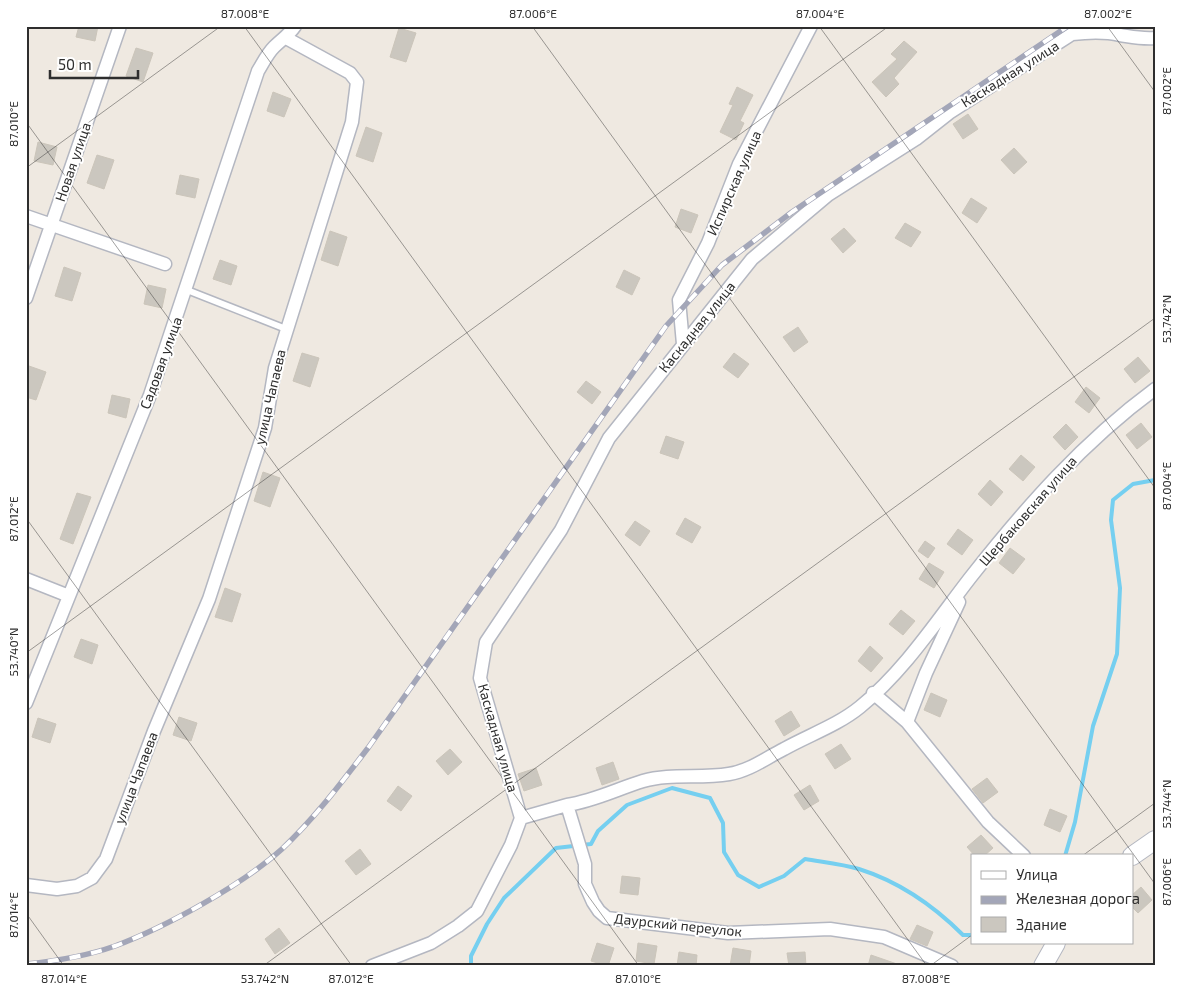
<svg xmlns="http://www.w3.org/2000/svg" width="1181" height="992" font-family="'Exo 2',sans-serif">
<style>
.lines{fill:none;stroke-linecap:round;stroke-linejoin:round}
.stream{stroke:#75cff0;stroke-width:4}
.building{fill:#cbc7bf;stroke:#cbc5ba}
.lane-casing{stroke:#b4b7c1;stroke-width:9}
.street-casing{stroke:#b4b7c1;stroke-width:15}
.secondary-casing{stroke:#b4b7c1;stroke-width:20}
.lane{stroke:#fff;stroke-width:6}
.street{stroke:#fff;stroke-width:12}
.secondary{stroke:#fff;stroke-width:18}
.rail-casing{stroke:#a3a6b8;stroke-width:5.5}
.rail{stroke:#fff;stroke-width:4;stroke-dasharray:11;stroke-linecap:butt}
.ticks{fill:none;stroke:#2e2e2e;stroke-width:1;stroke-opacity:0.45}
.labels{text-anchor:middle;stroke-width:4;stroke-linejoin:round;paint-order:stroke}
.street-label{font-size:14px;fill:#2e2e2e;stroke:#fff}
.neatline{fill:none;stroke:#2e2e2e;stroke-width:2}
.ticks-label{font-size:12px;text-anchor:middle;fill:#2e2e2e}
</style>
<rect width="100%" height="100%" fill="#efe9e1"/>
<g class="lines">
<path class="stream" d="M 1065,856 L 1075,822 L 1093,726 L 1117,654 L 1120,588 L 1111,520 L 1113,500 L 1133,484 L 1155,480
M 471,966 L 471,956 L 487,924 L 504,898 L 556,848 L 591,844 L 598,831 L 627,805 L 672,788 L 710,798 L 723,823 L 724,852 L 738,875 L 759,887 L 784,876 L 805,859 C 822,862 842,864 859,869 C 900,882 933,905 963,935 L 972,935"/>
</g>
<path class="building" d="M 79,26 L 98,26 L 95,41 L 76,37 Z
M 399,28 L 416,33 L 406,62 L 390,57 Z
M 904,41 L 917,52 L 894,78 L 899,84 L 886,97 L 872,82 L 897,59 L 891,54 Z
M 136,48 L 153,53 L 143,82 L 126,76 Z
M 737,87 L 753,95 L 740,121 L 744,123 L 736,140 L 720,132 L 733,105 L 729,104 Z
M 273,92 L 291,99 L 284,117 L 267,111 Z
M 968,114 L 978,129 L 963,139 L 953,124 Z
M 366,127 L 382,133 L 373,162 L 356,156 Z
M 38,142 L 57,147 L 53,165 L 34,161 Z
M 1014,148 L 1027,162 L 1014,174 L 1001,160 Z
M 97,155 L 114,160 L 104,189 L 87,183 Z
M 180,175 L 199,179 L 195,198 L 176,194 Z
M 971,198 L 987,208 L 977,223 L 962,213 Z
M 681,209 L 698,215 L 691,233 L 675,227 Z
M 905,223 L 921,232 L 911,247 L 895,238 Z
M 844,228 L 856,241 L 843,253 L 831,239 Z
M 330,231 L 347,237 L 338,266 L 321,260 Z
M 220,260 L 237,266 L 231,285 L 213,279 Z
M 64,267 L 81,273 L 72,301 L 55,296 Z
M 624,270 L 640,278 L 632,295 L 616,287 Z
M 148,285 L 166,289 L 162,308 L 144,304 Z
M 798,327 L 808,342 L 794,352 L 783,337 Z
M 302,353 L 319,358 L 310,387 L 293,381 Z
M 734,353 L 749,364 L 738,378 L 723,367 Z
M 1138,357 L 1150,371 L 1135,383 L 1124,369 Z
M 29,366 L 46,372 L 36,400 L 26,397 L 26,374 Z
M 586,381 L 601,392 L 592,404 L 577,392 Z
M 1086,387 L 1100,398 L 1089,413 L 1075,402 Z
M 112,395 L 130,399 L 126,418 L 108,413 Z
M 1141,423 L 1152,437 L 1137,449 L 1126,435 Z
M 1066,424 L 1078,437 L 1065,450 L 1053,437 Z
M 666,436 L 684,442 L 678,459 L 660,453 Z
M 1021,455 L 1035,467 L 1023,481 L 1009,469 Z
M 263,472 L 280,478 L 270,507 L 254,501 Z
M 990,480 L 1003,492 L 991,506 L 978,494 Z
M 77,493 L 91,497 L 73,544 L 60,539 Z
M 685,518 L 701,527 L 692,543 L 676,534 Z
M 635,521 L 650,531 L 640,546 L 625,535 Z
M 958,529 L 973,540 L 962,555 L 947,544 Z
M 925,541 L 935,548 L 928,558 L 918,551 Z
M 1010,548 L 1025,559 L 1013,574 L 999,563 Z
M 929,563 L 944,572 L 934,588 L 919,579 Z
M 225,588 L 241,594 L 232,622 L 215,617 Z
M 901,610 L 915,621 L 903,635 L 889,624 Z
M 81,639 L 98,645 L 92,664 L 74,657 Z
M 870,646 L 883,658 L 871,672 L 858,661 Z
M 931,693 L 947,700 L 940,717 L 924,710 Z
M 791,711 L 800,726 L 784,736 L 775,721 Z
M 179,717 L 197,723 L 191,741 L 173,735 Z
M 38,718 L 56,724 L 50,743 L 32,737 Z
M 841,744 L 851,759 L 835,769 L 825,754 Z
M 450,749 L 462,762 L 448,775 L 436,761 Z
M 613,762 L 619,779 L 602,785 L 596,768 Z
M 536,768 L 542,785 L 524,791 L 518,774 Z
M 987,778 L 998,792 L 983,803 L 972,789 Z
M 810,785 L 819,801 L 804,810 L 794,795 Z
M 398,786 L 412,796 L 401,811 L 387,801 Z
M 1050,809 L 1067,816 L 1060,832 L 1044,825 Z
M 981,835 L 993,848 L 984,856 L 975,856 L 967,847 Z
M 360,849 L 371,864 L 356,875 L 345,861 Z
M 622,876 L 640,878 L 638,895 L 620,893 Z
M 1141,887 L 1152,900 L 1138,913 L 1132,907 L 1132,895 Z
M 917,925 L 933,932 L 927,946 L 910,939 Z
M 279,928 L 290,943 L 275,954 L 265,939 Z
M 597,943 L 614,948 L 608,966 L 591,961 Z
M 638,943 L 657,946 L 654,964 L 636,961 Z
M 733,948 L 751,951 L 749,966 L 730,966 Z
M 679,952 L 697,955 L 696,966 L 677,966 Z
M 805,952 L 806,966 L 789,966 L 787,953 Z
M 871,955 L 897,964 L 897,966 L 868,966 Z"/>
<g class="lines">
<g class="lane-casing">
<path id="lane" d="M 187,290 L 286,329"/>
</g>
<g class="street-casing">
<path id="street" d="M 26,216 L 165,264
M 26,298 L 120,26
M 683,344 L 679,300 L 708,243 L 739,164 L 811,26
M 26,579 L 69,596
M 873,693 L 907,722 L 988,822 L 1024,856
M 26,703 L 150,395 L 258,71 C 263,63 267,54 274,47 C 282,39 289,35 295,26
M 907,722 L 926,673 L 959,602
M 567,805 C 594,801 617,789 643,781 C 671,773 700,779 729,774 C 749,771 766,758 784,749 C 809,735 838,725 860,707 C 904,671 936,622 970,578 C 1025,508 1083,442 1155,389
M 521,818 L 480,678 L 486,642 L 561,530 L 609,438 L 752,259 L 828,195 L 916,139 L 949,113 L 1072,34 C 1088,32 1104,31 1120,35 C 1133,37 1141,39 1155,38
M 26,885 L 57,889 L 77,886 L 92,878 L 106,859 L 154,731 L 209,599 L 265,428 L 275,368 L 352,122 L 357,82 L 350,73 L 286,38
M 372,966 L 431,943 L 458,926 L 477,911 L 511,845 L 521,818 L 567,805 L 585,864 L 585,884 L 593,902 L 599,911 L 607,918 L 728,933 L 830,929 L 884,937 L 952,966"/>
</g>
<g class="secondary-casing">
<path id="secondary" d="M 1132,856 L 1155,840
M 1043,966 L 1056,943"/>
</g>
<use href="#lane" class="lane"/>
<use href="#street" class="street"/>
<use href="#secondary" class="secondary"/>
<g class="rail-casing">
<path id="rail" d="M 26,964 C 56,961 87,956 115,946 C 166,927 242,885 282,849 C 315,818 341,783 368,748 L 666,326 L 722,265 L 792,212 L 1068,26"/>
</g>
<use href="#rail" class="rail"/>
</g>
<path class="ticks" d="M 244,26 L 927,966M 532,26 L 1155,884M 819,26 L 1155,488M 1107,26 L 1155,92M 26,122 L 639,966M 26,168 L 221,26M 26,518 L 352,966M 26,653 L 889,26M 1082,856 L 1155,803M 26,913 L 64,966M 263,966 L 1155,318M 930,966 L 972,935"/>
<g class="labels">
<g class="street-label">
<text transform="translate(1010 74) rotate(-32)" y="5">Каскадная улица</text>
<text transform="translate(73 162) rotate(-71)" y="5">Новая улица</text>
<text transform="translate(734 183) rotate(-66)" y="5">Испирская улица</text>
<text transform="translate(697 327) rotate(-51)" y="5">Каскадная улица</text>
<text transform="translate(161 363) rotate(-70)" y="5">Садовая улица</text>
<text transform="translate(270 397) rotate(-77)" y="5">улица Чапаева</text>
<text transform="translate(1028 511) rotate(-49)" y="5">Щербаковская улица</text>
<text transform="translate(498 738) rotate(74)" y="5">Каскадная улица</text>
<text transform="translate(136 778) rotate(-69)" y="5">улица Чапаева</text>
<text transform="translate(678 925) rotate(6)" y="5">Даурский переулок</text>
</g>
</g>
<rect width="1181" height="992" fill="none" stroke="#ffffff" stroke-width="55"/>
<rect x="971" y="854" width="162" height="90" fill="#ffffff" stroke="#ababab"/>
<rect x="981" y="871" width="25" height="8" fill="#ffffff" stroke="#ababab"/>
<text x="1016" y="880" font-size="15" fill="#2e2e2e">Улица</text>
<rect x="981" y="896" width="25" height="8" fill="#a3a6b8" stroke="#ababab"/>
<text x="1016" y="904" font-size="15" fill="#2e2e2e">Железная дорога</text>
<rect x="981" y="917" width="25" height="15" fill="#cbc7bf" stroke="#ababab"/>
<text x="1016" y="930" font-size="15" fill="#2e2e2e">Здание</text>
<path d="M50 70v8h88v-8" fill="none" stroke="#2e2e2e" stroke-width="2.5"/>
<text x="58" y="70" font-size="15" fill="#2e2e2e" stroke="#ffffff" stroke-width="4" paint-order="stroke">50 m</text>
<rect x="28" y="28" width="1126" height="936" class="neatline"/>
<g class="ticks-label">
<text x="245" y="18">87.008°E</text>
<text x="533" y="18">87.006°E</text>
<text x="820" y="18">87.004°E</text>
<text x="1108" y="18">87.002°E</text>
<text transform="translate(1167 91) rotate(-90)" y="4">87.002°E</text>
<text transform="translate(14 124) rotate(-90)" y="4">87.010°E</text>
<text transform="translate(1167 319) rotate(-90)" y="4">53.742°N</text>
<text transform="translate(1167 486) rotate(-90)" y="4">87.004°E</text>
<text transform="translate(14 519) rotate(-90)" y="4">87.012°E</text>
<text transform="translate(14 652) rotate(-90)" y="4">53.740°N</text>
<text transform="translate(1167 804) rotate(-90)" y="4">53.744°N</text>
<text transform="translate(1167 882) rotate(-90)" y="4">87.006°E</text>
<text transform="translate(14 915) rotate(-90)" y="4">87.014°E</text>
<text x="64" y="983">87.014°E</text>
<text x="265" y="983">53.742°N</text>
<text x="351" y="983">87.012°E</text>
<text x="638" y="983">87.010°E</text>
<text x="926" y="983">87.008°E</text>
</g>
</svg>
